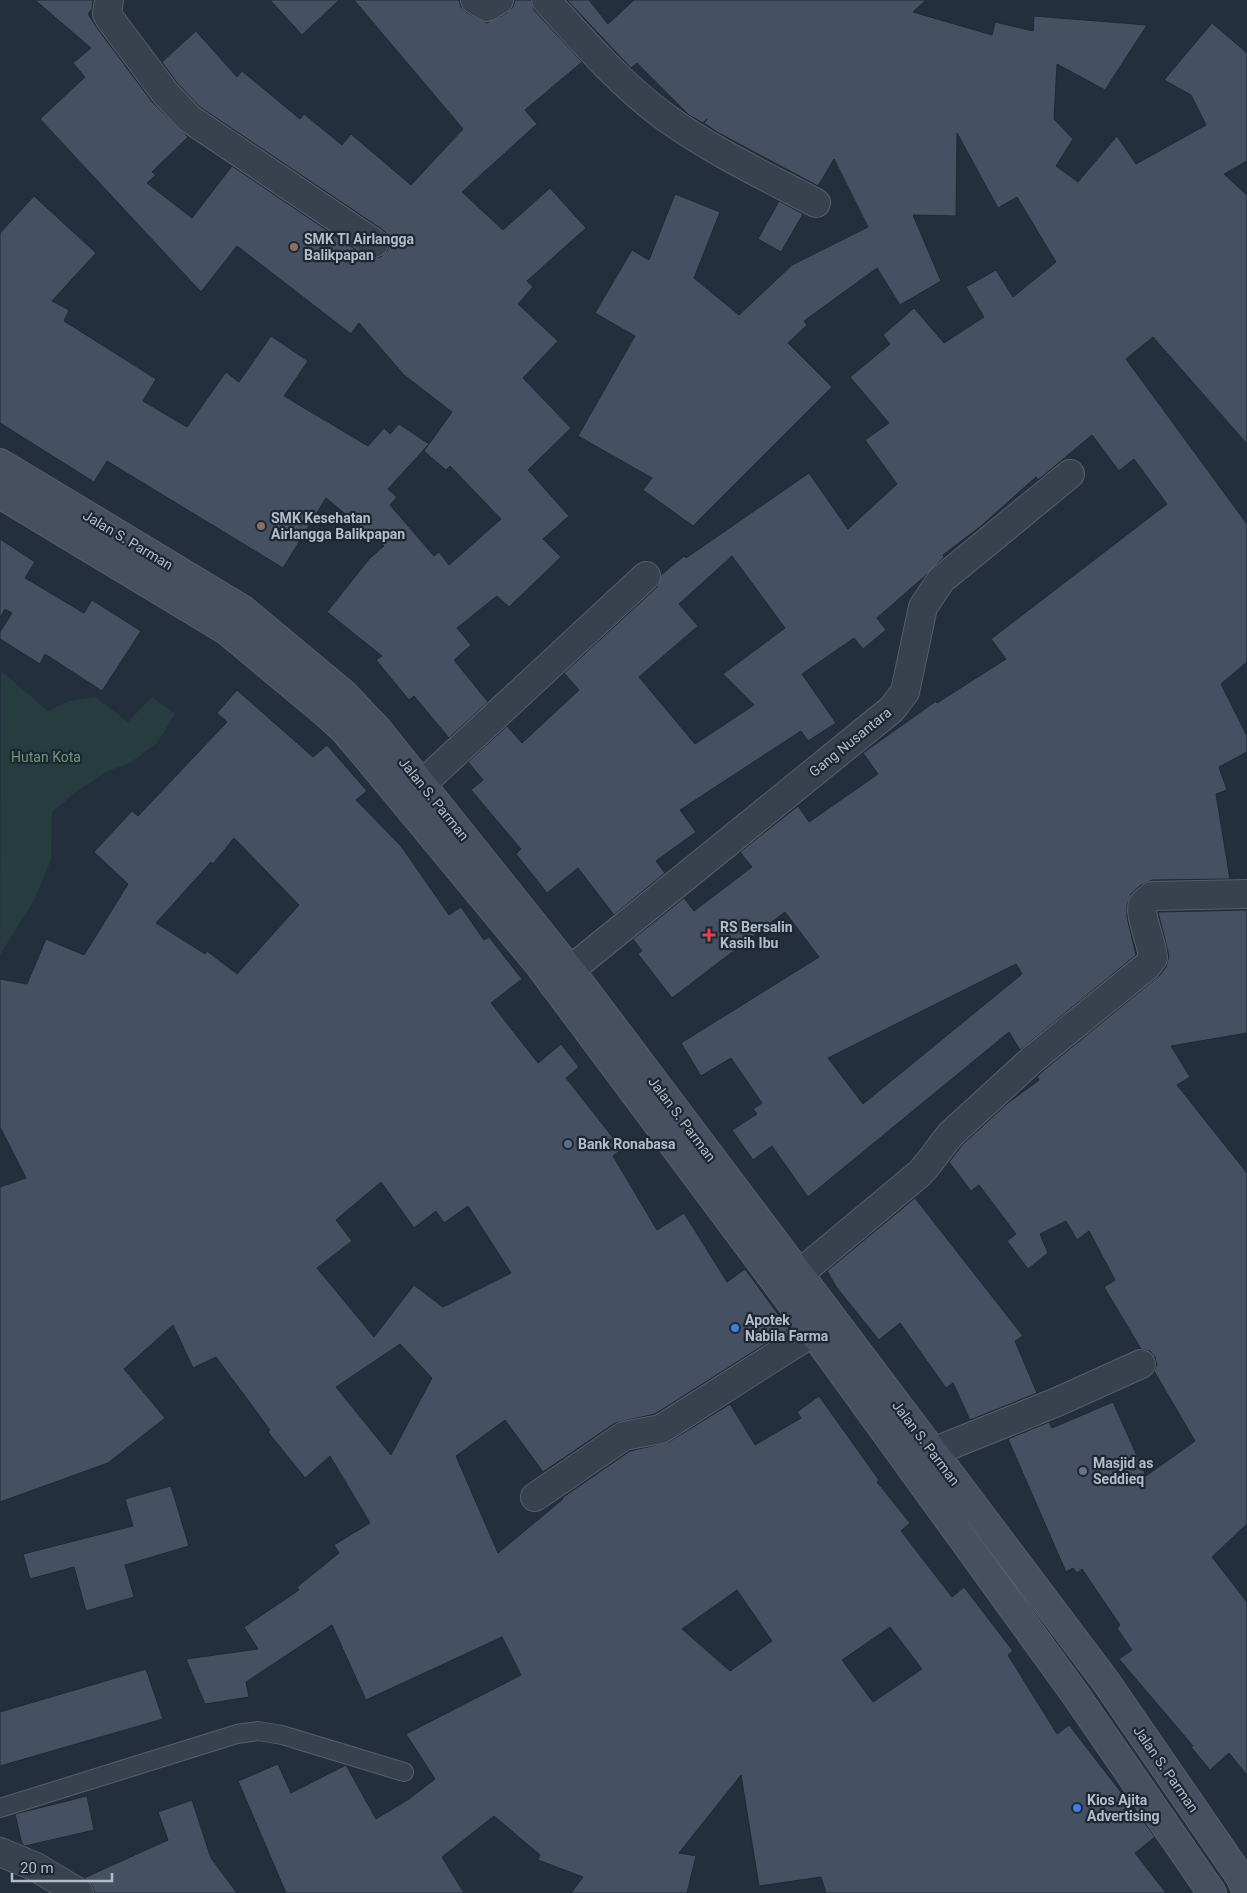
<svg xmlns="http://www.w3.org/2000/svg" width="1247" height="1893" font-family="Roboto,sans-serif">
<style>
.green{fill:#263c3f}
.building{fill:#455162;stroke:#1f2835;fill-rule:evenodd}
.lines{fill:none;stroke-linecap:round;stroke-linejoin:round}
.lane-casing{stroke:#565f6c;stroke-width:20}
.street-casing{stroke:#565f6c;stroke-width:30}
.secondary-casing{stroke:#565f6c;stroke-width:30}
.lane{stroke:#38414e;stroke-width:18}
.street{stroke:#38414e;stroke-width:28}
.secondary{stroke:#465061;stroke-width:28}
.education-dot{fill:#8d6e63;stroke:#1d2633;stroke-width:2}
.health-dot{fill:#e0444e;stroke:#1d2633;stroke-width:2}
.service-dot{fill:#5c6f8a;stroke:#1d2633;stroke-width:2}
.shop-dot{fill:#3f7fe0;stroke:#1d2633;stroke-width:2}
.worship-dot{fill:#6b7280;stroke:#1d2633;stroke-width:2}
.labels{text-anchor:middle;stroke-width:4.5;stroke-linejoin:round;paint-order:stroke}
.poi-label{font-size:14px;font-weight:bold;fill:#b4bcc9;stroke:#1d2633;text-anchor:start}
.street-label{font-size:14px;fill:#b4bcc9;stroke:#1d2633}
.park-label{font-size:14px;fill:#6b9a76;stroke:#1d2633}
</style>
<rect width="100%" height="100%" fill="#242f3e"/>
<path class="green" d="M 1,671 L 48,711 L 69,701 L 95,697 L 128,722 L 152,697 L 175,714 L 157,743 L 130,763 L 108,771 L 80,789 L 52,812 L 51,860 L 34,900 L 0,955 Z"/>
<path class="building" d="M 35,0 L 93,0 L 92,9 L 88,14 L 97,28 L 153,103 L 188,137 L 152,172 L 156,175 L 147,183 L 192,218 L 232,166 L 365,256 L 372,258 L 381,257 L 387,251 L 390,244 L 388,236 L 383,230 L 200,107 L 178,84 L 162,62 L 196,31 L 237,77 L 242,71 L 300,119 L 304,114 L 342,145 L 351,134 L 411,185 L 463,129 L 354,0 L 459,0 L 461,7 L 467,13 L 487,23 L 507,13 L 513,7 L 515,0 L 531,0 L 534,10 L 582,62 L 525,110 L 537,124 L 462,192 L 503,230 L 550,188 L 586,228 L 527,281 L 533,287 L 518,304 L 558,341 L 523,378 L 571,428 L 528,470 L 569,516 L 543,539 L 561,557 L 509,607 L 497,596 L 457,628 L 471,645 L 454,660 L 488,702 L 449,738 L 414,696 L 409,700 L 376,660 L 382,656 L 327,612 L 370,558 L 384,546 L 326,498 L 283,568 L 107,461 L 94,482 L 0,423 L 0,233 L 34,196 L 96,253 L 52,301 L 69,310 L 64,321 L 156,379 L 143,401 L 187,427 L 226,372 L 239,382 L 271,336 L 308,361 L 284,396 L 368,446 L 384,428 L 390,434 L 399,424 L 429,444 L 388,489 L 397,497 L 390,505 L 434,556 L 439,552 L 449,565 L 501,519 L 450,466 L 446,470 L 424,451 L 452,412 L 404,375 L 359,323 L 351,334 L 237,246 L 201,292 L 40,119 L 85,77 L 73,63 L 91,48 Z
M 270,0 L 339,0 L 302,35 Z
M 567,0 L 589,0 L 608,24 L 634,0 L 926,0 L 913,12 L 992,35 L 995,22 L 1033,31 L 1034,16 L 1147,25 L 1105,90 L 1057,64 L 1054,119 L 1073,139 L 1056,166 L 1078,182 L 1117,136 L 1136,164 L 1206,125 L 1191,95 L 1164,80 L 1212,23 L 1247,53 L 1247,161 L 1224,174 L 1247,195 L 1247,444 L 1153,337 L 1126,359 L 1247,524 L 1247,662 L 1221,684 L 1247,736 L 1247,752 L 1219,767 L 1227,790 L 1216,794 L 1230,879 L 1152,880 L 1141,885 L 1131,894 L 1127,905 L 1127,917 L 1136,955 L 1020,1050 L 1009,1032 L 808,1197 L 772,1146 L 753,1160 L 732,1130 L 757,1114 L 753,1109 L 762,1103 L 731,1058 L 701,1076 L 681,1043 L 819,957 L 785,912 L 672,998 L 638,954 L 642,951 L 633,939 L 684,898 L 694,911 L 752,867 L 740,852 L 798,806 L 809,822 L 878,774 L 863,753 L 936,701 L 937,703 L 1006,659 L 991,639 L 1167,504 L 1134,459 L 1119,471 L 1092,435 L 1038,480 L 1036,477 L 981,526 L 943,555 L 944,557 L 925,576 L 877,618 L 886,630 L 863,649 L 854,638 L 802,674 L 836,723 L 808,741 L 801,731 L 680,810 L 696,832 L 656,861 L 665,873 L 614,915 L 578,868 L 547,893 L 516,854 L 521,849 L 471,790 L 483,780 L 468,762 L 507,726 L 522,743 L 579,690 L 564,673 L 657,587 L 661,575 L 684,556 L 686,558 L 809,473 L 848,529 L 897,484 L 865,440 L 889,423 L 850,377 L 890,344 L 883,335 L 914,308 L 944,343 L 984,317 L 966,287 L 996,270 L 1013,297 L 1056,262 L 1017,197 L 998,208 L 957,133 L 956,216 L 913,215 L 941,281 L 900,305 L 877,268 L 804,321 L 807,325 L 788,343 L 832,387 L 693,526 L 643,490 L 652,478 L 578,436 L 635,336 L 595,313 L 632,250 L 649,260 L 675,194 L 720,212 L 694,278 L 739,315 L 792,265 L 868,227 L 834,159 L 818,186 L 717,132 L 704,123 L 707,119 L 703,123 L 689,115 L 637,63 L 631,68 ZM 732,556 L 785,628 L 723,674 L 754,705 L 695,744 L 639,677 L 698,626 L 679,604 ZM 1016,964 L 1022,974 L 863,1104 L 828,1058 Z
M 779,201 L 803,214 L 781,252 L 758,239 Z
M 0,539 L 35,562 L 25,578 L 84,613 L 92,600 L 141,631 L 102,691 L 45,654 L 40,664 L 0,639 L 0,632 L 12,613 L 5,609 L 0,618 Z
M 237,690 L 313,757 L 327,745 L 367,791 L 356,800 L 401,846 L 449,915 L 461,907 L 484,940 L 489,937 L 522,979 L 491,1003 L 538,1063 L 561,1044 L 579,1067 L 566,1078 L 622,1149 L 613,1156 L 657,1230 L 684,1213 L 727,1282 L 745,1269 L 789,1329 L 655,1414 L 615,1423 L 543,1472 L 505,1420 L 456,1456 L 498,1553 L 563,1499 L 562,1498 L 630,1451 L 669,1442 L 730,1404 L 755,1445 L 801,1418 L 797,1412 L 819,1396 L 879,1480 L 877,1482 L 910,1523 L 901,1531 L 952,1597 L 964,1587 L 1013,1651 L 1008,1655 L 1057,1734 L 1069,1725 L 1144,1822 L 1155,1837 L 1135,1853 L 1166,1893 L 826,1893 L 821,1877 L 759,1886 L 741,1775 L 679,1853 L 696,1856 L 687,1893 L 571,1893 L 583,1877 L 538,1860 L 540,1855 L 494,1816 L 442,1857 L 464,1893 L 286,1893 L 238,1781 L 278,1764 L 291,1793 L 346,1765 L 376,1819 L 409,1799 L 435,1779 L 406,1734 L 521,1675 L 502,1637 L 366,1700 L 332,1625 L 246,1682 L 249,1697 L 205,1704 L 186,1659 L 258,1649 L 244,1627 L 299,1590 L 297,1587 L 339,1553 L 334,1545 L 370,1523 L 330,1456 L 305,1478 L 268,1432 L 270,1430 L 216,1357 L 193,1368 L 173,1325 L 124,1369 L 165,1418 L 108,1463 L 0,1502 L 0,1187 L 26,1178 L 0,1127 L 0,979 L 27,984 L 46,939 L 84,955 L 128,884 L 94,852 L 132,811 L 138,816 L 227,722 L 217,713 ZM 234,838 L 299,905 L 237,974 L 207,951 L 205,954 L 156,923 L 211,862 L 213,864 ZM 381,1182 L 414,1228 L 436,1211 L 444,1223 L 468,1206 L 511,1273 L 443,1307 L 414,1285 L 374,1337 L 317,1268 L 352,1241 L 336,1220 ZM 400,1344 L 432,1378 L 391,1455 L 336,1387 ZM 737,1590 L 772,1641 L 730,1671 L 682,1629 ZM 890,1627 L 922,1669 L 873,1702 L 842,1660 Z
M 1247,910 L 1247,1033 L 1171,1046 L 1190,1077 L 1177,1085 L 1247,1173 L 1247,1524 L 1212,1557 L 1247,1602 L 1247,1775 L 1229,1753 L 1210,1770 L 1191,1747 L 1193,1746 L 1119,1659 L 1132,1650 L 1117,1628 L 1120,1625 L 1082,1569 L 1077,1573 L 1073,1568 L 1066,1572 L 1008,1439 L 1049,1422 L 1052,1428 L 1113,1402 L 1146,1476 L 1195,1441 L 1154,1371 L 1157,1365 L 1155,1357 L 1150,1351 L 1141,1349 L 1104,1287 L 1115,1280 L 1089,1231 L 1077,1240 L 1066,1221 L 1040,1234 L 1048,1253 L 1028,1269 L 1007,1241 L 1016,1234 L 979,1185 L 971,1191 L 949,1162 L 963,1144 L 1008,1103 L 1039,1080 L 1037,1077 L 1044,1070 L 1160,975 L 1166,967 L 1169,956 L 1158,912 Z
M 915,1198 L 1023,1336 L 1015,1341 L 1037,1393 L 970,1420 L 953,1383 L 946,1388 L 900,1323 L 879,1340 L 837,1288 L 827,1271 Z
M 171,1486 L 189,1546 L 125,1565 L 134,1597 L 86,1611 L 74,1567 L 30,1579 L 23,1554 L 133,1526 L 125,1499 Z
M 146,1669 L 163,1719 L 0,1766 L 0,1712 Z
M 87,1796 L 94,1830 L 25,1846 L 22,1844 L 15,1814 Z
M 192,1800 L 211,1858 L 237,1893 L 95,1893 L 92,1885 L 84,1878 L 168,1840 L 158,1812 Z"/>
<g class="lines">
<g class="lane-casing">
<path id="lane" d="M 0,1808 L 237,1734 L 258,1731 L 282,1735 L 404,1772"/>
</g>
<g class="street-casing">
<path id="street" d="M 109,0 L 107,14 L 110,19 L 166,94 L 190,119 L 374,243
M 475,0 L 487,7 L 499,0
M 546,0 C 583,41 620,84 665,117 C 712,151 765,176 816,203
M 422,784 L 646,576
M 553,984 L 892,709 L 905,692 L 923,607 L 941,580 L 1070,474
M 799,1274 L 919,1174 C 932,1161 940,1146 952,1133 L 1034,1058 L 1147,966 L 1153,958 C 1153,946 1138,912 1143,904 C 1145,901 1149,899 1152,896 L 1247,894
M 933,1452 L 1057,1402 L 1141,1364
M 535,1497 L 624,1436 L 661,1429 L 813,1332
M 0,1852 L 36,1867 L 79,1893"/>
</g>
<g class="secondary-casing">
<path id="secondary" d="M 0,463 L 242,609 L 344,694 L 378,730 L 570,970 L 1104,1679 L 1241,1878 L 1247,1893
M 0,494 L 227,631 L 322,710 L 344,730 L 362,751 L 540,966 L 813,1332 L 1075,1694 L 1212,1893"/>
</g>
<use href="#lane" class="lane"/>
<use href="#street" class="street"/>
<use href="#secondary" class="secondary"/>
</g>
<g class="education-dot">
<circle cx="294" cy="247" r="5"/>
<circle cx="261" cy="526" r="5"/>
</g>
<path class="health-dot" d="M706.5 927.5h5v5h5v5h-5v5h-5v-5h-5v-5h5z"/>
<circle class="service-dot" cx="568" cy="1144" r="5"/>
<g class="shop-dot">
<circle cx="735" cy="1328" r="5"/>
<circle cx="1077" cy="1808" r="5"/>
</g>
<circle class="worship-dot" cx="1083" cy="1471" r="5"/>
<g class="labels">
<g class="poi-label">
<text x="304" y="244">SMK TI Airlangga<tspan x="304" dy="16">Balikpapan</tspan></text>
<text x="271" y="523">SMK Kesehatan<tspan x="271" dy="16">Airlangga Balikpapan</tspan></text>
<text x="720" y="932">RS Bersalin<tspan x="720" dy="16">Kasih Ibu</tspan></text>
<text x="578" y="1149">Bank Ronabasa</text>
<text x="745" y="1325">Apotek<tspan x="745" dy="16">Nabila Farma</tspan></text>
<text x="1093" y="1468">Masjid as<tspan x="1093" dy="16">Seddieq</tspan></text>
<text x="1087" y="1805">Kios Ajita<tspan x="1087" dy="16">Advertising</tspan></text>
</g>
<g class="street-label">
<text transform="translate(128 540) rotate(31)" y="5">Jalan S. Parman</text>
<text transform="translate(850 742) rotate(-39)" y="5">Gang Nusantara</text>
<text transform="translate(434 799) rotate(51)" y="5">Jalan S. Parman</text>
<text transform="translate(682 1119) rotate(53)" y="5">Jalan S. Parman</text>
<text transform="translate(926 1443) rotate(53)" y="5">Jalan S. Parman</text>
<text transform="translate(1166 1769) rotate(55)" y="5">Jalan S. Parman</text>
</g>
<g class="park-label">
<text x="46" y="762">Hutan Kota</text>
</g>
</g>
<path d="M12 1873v8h100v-8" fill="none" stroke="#b4bcc9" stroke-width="2.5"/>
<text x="20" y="1873" font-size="15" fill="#b4bcc9" stroke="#1d2633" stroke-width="4" paint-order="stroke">20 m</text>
</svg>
